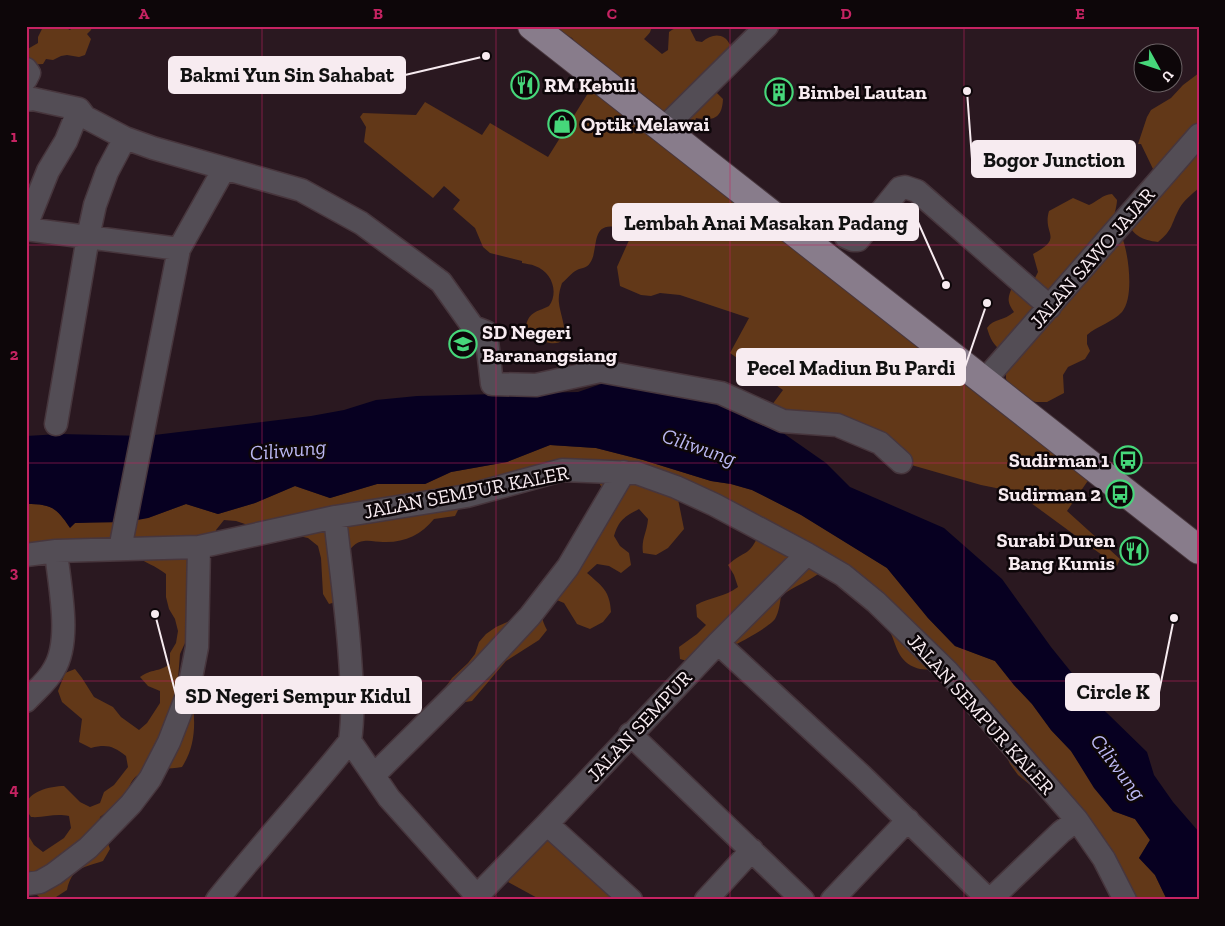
<svg xmlns="http://www.w3.org/2000/svg" width="1225" height="926" font-family="'Zilla Slab',serif">
<style>
.forest{fill:#623818}
.water{fill:#070021}
.lines{fill:none;stroke-linecap:round;stroke-linejoin:round}
.minor-casing{stroke:#47363d;stroke-width:25}
.major-casing{stroke:#47363d;stroke-width:30}
.minor{stroke:#534d55;stroke-width:22}
.major{stroke:#887c8b;stroke-width:28}
.grid{fill:none;stroke:#c52362;stroke-width:1;stroke-opacity:0.55}
.labels{text-anchor:middle;stroke-width:5;stroke-linejoin:round;paint-order:stroke}
.poi-label{font-size:20px;font-weight:bold;fill:#f7ebf0;stroke:#0d0609;text-anchor:start}
.street-label{font-size:20px;fill:#f7ebf0;stroke:#0d0609}
.water-label{font-size:21px;font-style:italic;fill:#bbb8f3;stroke:#0d0609}
.leader{fill:none;stroke:#f7ebf0;stroke-width:2}
.callout-dot{fill:#f7ebf0;stroke:#0d0609;stroke-width:2}
.callout{fill:#f7ebf0;stroke:#f7ebf0;stroke-width:2}
.callout-label{font-size:21px;text-anchor:middle;font-weight:bold;fill:#111}
.neatline{fill:none;stroke:#c52362;stroke-width:2}
.grid-label{font-size:16px;text-anchor:middle;font-weight:bold;fill:#c52362}
</style>
<rect width="100%" height="100%" fill="#2a1820"/>
<path class="forest" d="M 48,26 L 63,26 L 70,30 L 74,26 L 92,26 L 91,30 L 87,34 L 91,39 L 85,55 L 79,57 L 67,55 L 61,56 L 53,60 L 46,59 L 43,64 L 26,65 L 26,50 L 38,43 L 38,37 L 42,29 Z
M 551,26 L 651,26 C 652,32 648,35 644,39 L 662,54 L 668,50 L 669,32 C 676,27 681,25 690,29 L 696,41 L 702,42 C 712,33 725,33 730,45 L 713,89 L 723,99 C 722,119 713,121 696,118 L 690,136 L 1096,469 L 1067,511 L 1120,559 L 1117,566 L 1016,492 L 981,485 L 901,462 L 881,444 L 766,413 L 783,390 L 730,353 L 749,318 L 680,295 L 660,293 L 651,296 L 641,295 L 620,286 L 617,267 L 630,238 C 627,231 622,227 615,227 C 590,223 599,251 590,263 C 587,268 581,268 577,270 C 571,273 567,279 562,283 C 560,289 558,296 559,303 C 560,317 577,350 545,342 C 537,341 530,336 525,329 C 529,311 535,313 549,306 C 559,292 552,272 535,266 C 531,264 526,264 522,263 L 522,261 L 490,253 L 483,247 L 475,228 L 453,209 L 460,200 L 444,186 L 433,198 L 364,142 L 366,127 L 360,117 L 363,113 L 416,115 L 425,102 L 482,135 L 490,123 L 548,157 L 595,82 L 579,55 L 576,43 L 572,38 Z
M 1199,73 L 1199,188 C 1192,194 1184,200 1179,209 C 1171,224 1173,230 1158,242 C 1142,240 1134,236 1127,222 L 1151,177 L 1153,169 L 1141,144 L 1138,144 L 1147,117 L 1151,110 L 1171,98 L 1183,85 Z
M 1112,194 L 1117,200 C 1117,206 1114,214 1114,219 C 1115,226 1121,234 1123,240 C 1129,257 1134,298 1122,312 C 1113,322 1097,326 1087,335 L 1087,344 L 1090,351 L 1085,359 L 1068,367 L 1063,375 L 1064,393 L 1047,402 L 1036,402 L 1027,399 L 1011,387 L 1006,379 L 1006,370 L 1003,352 C 993,345 990,338 987,328 C 994,318 1004,321 1014,312 C 1006,301 1008,297 1013,285 L 1034,280 L 1038,272 L 1033,254 C 1065,237 1042,235 1049,211 L 1073,198 L 1089,205 C 1098,201 1102,195 1112,194 Z
M 550,445 L 596,448 L 643,460 L 711,481 L 731,484 L 752,490 L 800,514 L 887,568 L 928,618 L 955,646 L 995,661 L 1014,685 L 1032,704 L 1051,730 L 1071,751 L 1113,811 L 1135,819 L 1150,840 L 1139,858 L 1155,875 L 1167,900 L 1119,900 L 1052,793 L 1029,784 L 1018,775 L 1010,764 L 972,683 C 948,651 937,677 914,667 C 896,660 896,640 887,626 C 883,621 875,616 870,611 C 855,597 839,584 824,570 C 810,581 794,586 781,596 C 780,603 779,612 775,619 C 766,631 705,662 691,662 C 688,661 683,660 680,659 L 679,647 L 697,634 L 706,625 L 697,617 L 696,605 C 710,597 725,597 738,587 L 734,575 L 728,565 C 744,550 750,557 759,533 L 677,494 L 684,529 L 668,548 L 656,555 L 643,553 C 641,539 647,533 648,519 L 639,509 C 624,517 619,520 614,536 L 620,546 L 629,553 L 631,565 L 621,573 L 609,566 L 597,564 L 587,573 C 602,586 610,591 611,612 L 603,622 L 590,629 L 577,624 L 564,603 L 552,598 C 541,610 539,615 547,630 L 539,640 L 506,661 L 472,701 L 459,703 L 447,700 L 445,688 L 452,678 L 468,663 L 475,654 L 479,642 L 486,634 L 496,627 L 527,613 L 603,492 C 598,475 587,464 570,458 L 560,465 L 461,504 L 455,516 L 434,519 C 421,535 404,543 383,542 C 377,542 370,540 364,541 C 356,541 348,550 346,558 C 342,571 343,587 342,600 L 329,604 L 323,594 L 321,558 L 318,546 L 308,538 L 248,525 L 236,521 L 224,520 L 216,530 L 216,542 L 211,556 L 200,563 L 193,632 L 185,643 L 180,654 L 178,679 L 189,678 C 194,709 200,739 182,767 C 169,770 155,767 143,772 C 128,779 131,789 122,800 C 117,807 107,812 100,817 L 99,829 L 106,838 L 110,849 L 103,861 C 83,868 72,867 67,890 L 56,897 L 43,900 C 19,882 26,862 26,835 L 28,835 L 34,845 L 43,852 L 64,838 L 71,828 L 69,816 C 54,813 45,818 31,817 C 15,795 47,786 64,786 L 80,802 L 90,807 L 100,803 L 104,792 L 114,785 L 128,767 L 126,756 C 113,746 107,744 91,748 L 79,742 L 82,719 L 62,702 L 58,691 L 65,673 L 75,669 L 82,678 L 94,697 L 113,707 L 121,717 L 139,730 L 147,723 L 160,703 L 160,691 L 148,686 L 140,677 C 153,668 157,673 170,664 L 170,653 L 176,643 L 178,631 L 175,619 L 169,609 L 166,597 L 166,574 C 156,566 144,562 133,555 L 26,555 L 26,504 C 51,504 56,507 70,527 L 75,523 L 148,518 L 186,504 L 218,514 L 255,503 L 295,486 L 330,498 L 377,484 L 425,484 L 451,472 L 507,462 Z
M 542,830 L 616,900 L 541,900 L 508,882 Z"/>
<path class="water" d="M 607,382 L 711,399 L 751,421 L 783,433 L 826,463 L 850,487 L 944,528 L 1002,579 L 1051,647 L 1076,678 L 1079,688 L 1107,713 L 1147,752 L 1154,775 L 1173,802 L 1199,832 L 1199,900 L 1167,900 L 1155,875 L 1139,858 L 1150,840 L 1135,819 L 1113,811 L 1094,788 L 1071,751 L 1051,730 L 1032,704 L 1014,685 L 995,661 L 955,646 L 928,618 L 887,568 L 801,515 L 752,490 L 731,484 L 711,481 L 643,460 L 596,448 L 550,445 L 507,462 L 451,472 L 425,484 L 377,484 L 330,498 L 295,486 L 255,503 L 218,514 L 186,504 L 148,518 L 127,522 L 75,523 L 70,528 C 56,507 51,504 26,504 L 26,436 L 60,434 L 146,436 L 311,416 L 344,410 L 376,400 L 417,396 L 578,392 Z"/>
<g class="lines">
<g class="minor-casing">
<path id="minor" d="M 26,69 L 29,73 L 26,79
M 26,100 L 33,99 L 79,109 L 85,117 L 125,138 L 153,148 L 301,190 L 361,223 L 406,256 L 441,282 L 473,327 L 486,332 L 492,384 L 536,385 L 600,371 L 721,393 L 783,421 L 837,425 L 880,443 L 901,462
M 663,129 L 767,26
M 26,226 L 48,171 L 66,141 L 79,109
M 26,229 L 179,249
M 846,237 L 853,240 L 858,240 L 900,188 L 905,187 L 917,191 L 1050,307
M 984,381 L 1199,135
M 56,424 L 88,237 L 95,205 L 107,172 L 125,138
M 335,517 C 340,564 347,611 350,658 C 352,686 354,713 350,741
M 120,549 L 179,249 L 224,169
M 26,555 L 56,551 L 199,547 L 335,517 L 467,496 L 562,470 L 637,473 L 676,487 L 715,505 L 807,554 L 843,575 L 876,602 L 948,672 L 1077,820 L 1104,859 L 1125,900
M 718,643 L 862,776 L 989,900
M 26,701 C 35,691 48,681 54,669 C 72,640 59,584 56,551
M 630,734 L 803,900
M 374,775 L 482,668 L 530,616 L 568,567 L 624,472
M 547,824 L 631,900
M 26,884 L 40,882 L 54,874 L 88,848 L 131,804 L 150,779 L 169,742 L 188,693 L 197,647 L 199,547
M 217,900 C 260,846 307,795 350,741 L 389,798 L 477,896
M 473,900 L 547,824 L 718,643 L 807,554
M 706,900 L 752,850
M 832,900 L 908,820
M 990,900 L 1061,832 L 1077,820"/>
</g>
<g class="major-casing">
<path id="major" d="M 532,26 L 1199,550"/>
</g>
<use href="#minor" class="minor"/>
<use href="#major" class="major"/>
</g>
<path class="grid" d="M 262,26 L 262,900M 496,26 L 496,900M 730,26 L 730,900M 964,26 L 964,900M 26,245 L 1199,245M 26,463 L 1199,463M 26,681 L 1199,681"/>
<defs>
<g id="restaurant-ring" transform="scale(1.4375)"><circle r="9.5" fill="#0d0609" stroke="#46d77a" stroke-width="1.5"/><path d="M-5-6h1v4h1v-4h1v4h1v-4h1v5L-1.5 .5V6h-2V.5L-5-1ZM5-6V6H3V1.5H1.5Q1.5-4 5-6Z" fill="#46d77a"/></g>
<g id="building-ring" transform="scale(1.4375)"><circle r="9.5" fill="#0d0609" stroke="#46d77a" stroke-width="1.5"/><path d="M-4-6H4V6H1V3H-1V6H-4ZM-2.5-4.3h1.7v1.8h-1.7ZM.8-4.3h1.7v1.8H.8ZM-2.5-1h1.7V.8h-1.7ZM.8-1h1.7V.8H.8Z" fill="#46d77a"/></g>
<g id="shop-ring" transform="scale(1.4375)"><circle r="9.5" fill="#0d0609" stroke="#46d77a" stroke-width="1.5"/><path d="M-5-2.5h2.3a2.7 3.5 0 0 1 5.4 0H5L5.5 6h-11ZM-1.5-2.5h3a1.5 2.3 0 0 0-3 0Z" fill="#46d77a"/></g>
<g id="school-ring" transform="scale(1.4375)"><circle r="9.5" fill="#0d0609" stroke="#46d77a" stroke-width="1.5"/><path d="M0-5L7-2L0 1L-7-2ZM-4 1L0 2.5L4 1V4Q0 6-4 4Z" fill="#46d77a"/></g>
<g id="bus-ring" transform="scale(1.4375)"><circle r="9.5" fill="#0d0609" stroke="#46d77a" stroke-width="1.5"/><path d="M-5-6H5V4H4V6H2V4H-2V6H-4V4H-5ZM-3.5-4V0h7V-4ZM-3.5 1.2v1.5H-2V1.2ZM2 1.2v1.5H3.5V1.2Z" fill="#46d77a"/></g>
</defs>
<g fill-rule="evenodd">
<use href="#restaurant-ring" x="525" y="85"/>
<use href="#building-ring" x="779" y="92"/>
<use href="#shop-ring" x="562" y="124"/>
<use href="#school-ring" x="463" y="344"/>
<use href="#bus-ring" x="1128" y="460"/>
<use href="#bus-ring" x="1120" y="494"/>
<use href="#restaurant-ring" x="1134" y="551"/>
</g>
<g class="labels">
<g class="poi-label">
<text x="544" y="92">RM Kebuli</text>
<text x="798" y="99">Bimbel Lautan</text>
<text x="581" y="131">Optik Melawai</text>
<text x="482" y="339">SD Negeri<tspan x="482" dy="23">Baranangsiang</tspan></text>
<text x="1109" y="467" text-anchor="end">Sudirman 1</text>
<text x="1101" y="501" text-anchor="end">Sudirman 2</text>
<text x="1115" y="547" text-anchor="end">Surabi Duren<tspan x="1115" dy="23">Bang Kumis</tspan></text>
</g>
<g class="street-label">
<text transform="translate(1092 258) rotate(-49)" y="7">JALAN SAWO JAJAR</text>
<text transform="translate(466 492) rotate(-11)" y="7">JALAN SEMPUR KALER</text>
<text transform="translate(981 714) rotate(48)" y="7">JALAN SEMPUR KALER</text>
<text transform="translate(639 726) rotate(-47)" y="7">JALAN SEMPUR</text>
</g>
<g class="water-label">
<text transform="translate(699 447) rotate(19)" y="7">Ciliwung</text>
<text transform="translate(288 450) rotate(-5)" y="7">Ciliwung</text>
<text transform="translate(1118 767) rotate(53)" y="7">Ciliwung</text>
</g>
</g>
<path class="leader" d="M486 56L405 75M967 91L972 159M946 285L918 222M987 303L965 367M1174 618L1159 692M155 614L176 695"/>
<g class="callout-dot">
<circle cx="486" cy="56" r="5"/>
<circle cx="967" cy="91" r="5"/>
<circle cx="946" cy="285" r="5"/>
<circle cx="987" cy="303" r="5"/>
<circle cx="1174" cy="618" r="5"/>
<circle cx="155" cy="614" r="5"/>
</g>
<g class="callout">
<rect x="169" y="57" width="236" height="36" rx="5"/>
<rect x="972" y="141" width="163" height="36" rx="5"/>
<rect x="613" y="204" width="305" height="36" rx="5"/>
<rect x="737" y="349" width="228" height="36" rx="5"/>
<rect x="1066" y="674" width="93" height="36" rx="5"/>
<rect x="176" y="677" width="245" height="36" rx="5"/>
</g>
<g class="callout-label">
<text x="287" y="82">Bakmi Yun Sin Sahabat</text>
<text x="1054" y="167">Bogor Junction</text>
<text x="766" y="230">Lembah Anai Masakan Padang</text>
<text x="851" y="375">Pecel Madiun Bu Pardi</text>
<text x="1113" y="699">Circle K</text>
<text x="298" y="703">SD Negeri Sempur Kidul</text>
</g>
<rect width="1225" height="926" fill="none" stroke="#0d0609" stroke-width="55"/>
<g transform="translate(1158 68) rotate(130)"><circle r="24" fill="#0d0609" stroke="#6b6265"/>
<path d="M0-4L9 19L0 12L-9 19Z" fill="#46d77a"/>
<text y="-8" font-size="14" font-weight="bold" text-anchor="middle" fill="#f7ebf0">U</text>
</g>
<rect x="28" y="28" width="1170" height="870" class="neatline"/>
<g class="grid-label">
<text x="144" y="19">A</text>
<text x="378" y="19">B</text>
<text x="612" y="19">C</text>
<text x="846" y="19">D</text>
<text x="1080" y="19">E</text>
<text x="14" y="142">1</text>
<text x="14" y="360">2</text>
<text x="14" y="578">3</text>
<text x="14" y="795">4</text>
</g>
</svg>
